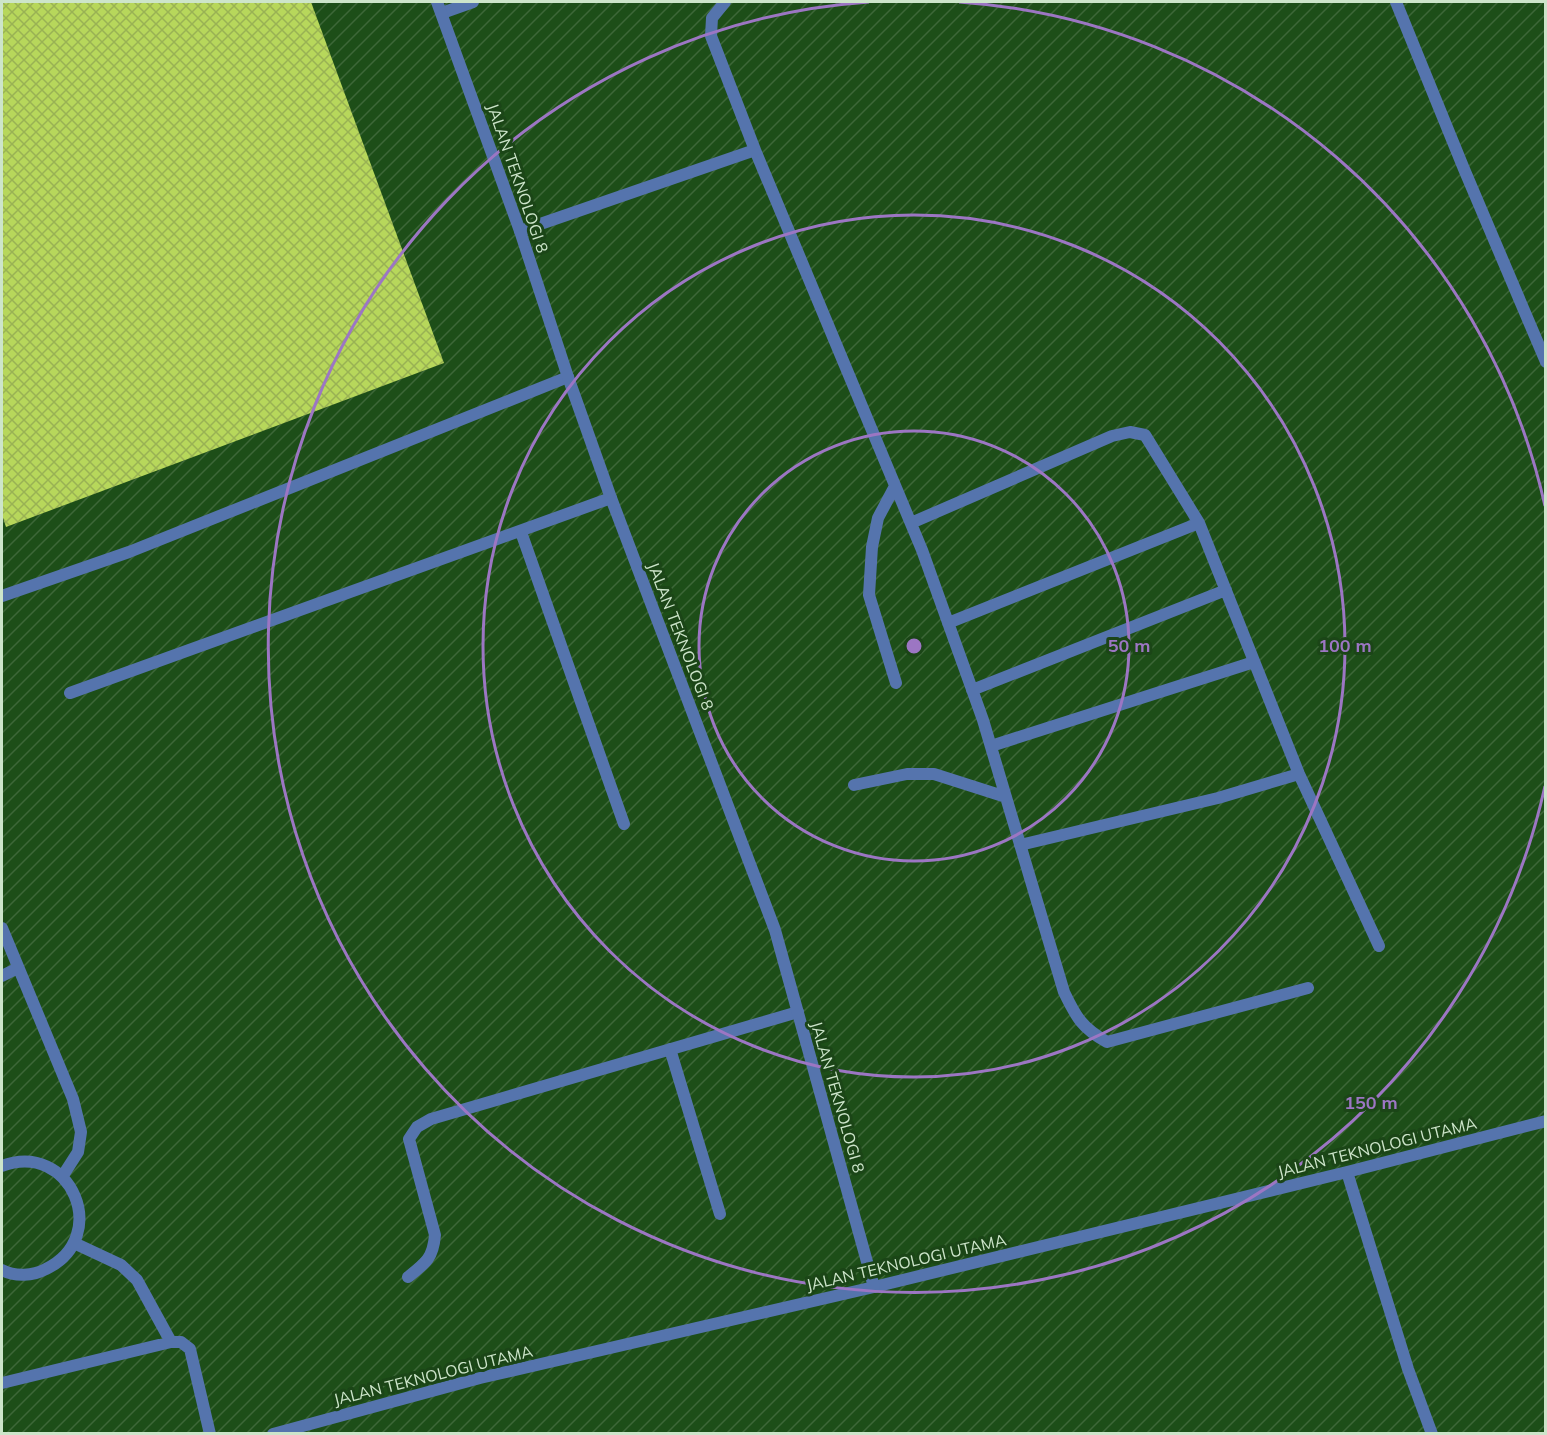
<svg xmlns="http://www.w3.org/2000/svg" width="1547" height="1435" font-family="Mulish,sans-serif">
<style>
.industrial{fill:url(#industrial-furrows)}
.building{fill:url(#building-cross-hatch)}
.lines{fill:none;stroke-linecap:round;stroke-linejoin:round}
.service{stroke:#5574ad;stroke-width:12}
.minor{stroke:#5574ad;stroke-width:12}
.tertiary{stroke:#5574ad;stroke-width:12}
.ring{fill:none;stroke:#9c76c3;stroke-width:3}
.labels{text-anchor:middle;stroke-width:6;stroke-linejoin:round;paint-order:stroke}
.street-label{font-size:16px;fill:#cde5ca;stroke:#1b4517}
.centre{fill:#9c76c3;stroke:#1b4517;stroke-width:3}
.ring-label{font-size:18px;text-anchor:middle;font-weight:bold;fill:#9c76c3;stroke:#1b4517;stroke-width:6;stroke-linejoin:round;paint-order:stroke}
</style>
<defs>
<pattern id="industrial-furrows" width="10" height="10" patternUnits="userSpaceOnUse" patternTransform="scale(1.5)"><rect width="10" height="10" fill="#1d4e18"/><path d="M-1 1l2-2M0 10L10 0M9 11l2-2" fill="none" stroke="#3d6738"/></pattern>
<pattern id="building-cross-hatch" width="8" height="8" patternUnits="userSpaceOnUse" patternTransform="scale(1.5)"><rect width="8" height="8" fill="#b7d75b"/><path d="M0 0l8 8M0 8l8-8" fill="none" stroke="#99b254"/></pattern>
</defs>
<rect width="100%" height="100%" fill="#1b4517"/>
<path class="industrial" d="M 311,2 L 1545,2 L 1545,1433 L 2,1433 L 2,515 L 6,527 L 444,363 Z"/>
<path class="building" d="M 2,2 L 311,2 L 444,363 L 6,527 L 2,515 Z"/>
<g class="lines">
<path class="service" d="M 725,2 L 712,18 L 711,36 L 755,150
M 520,231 L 755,150 L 922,550 L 983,720 L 1064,992 C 1076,1017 1082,1028 1107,1042 L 1308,988
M 895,486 L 878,518 L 872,547 L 869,595 L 896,683
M 911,523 L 1112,436 L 1130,432 L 1145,435 L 1199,523 L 1299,774 L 1379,946
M 521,532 L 624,824
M 2,596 L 129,552 L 568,377
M 948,623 L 1199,523
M 972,690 L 1226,590
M 70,693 L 611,498
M 991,746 L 1254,662
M 854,785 L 907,774 L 934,774 L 1006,797
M 1020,845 L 1218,798 L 1299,774
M 2,928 L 73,1099 L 81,1132 L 78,1152 L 62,1177
M 2,976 L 18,968
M 670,1049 L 720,1214
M 2,1166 C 71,1140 112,1237 46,1269 C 33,1276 15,1277 2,1270
M 74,1243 L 121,1265 L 137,1280 L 171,1342
M 408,1277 C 426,1263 433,1258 435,1235 L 409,1139 L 417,1127 L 431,1119 L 798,1012
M 2,1383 L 171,1342 L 181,1342 L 190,1349 L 210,1434"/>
<path class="minor" d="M 1396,2 L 1464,169 L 1546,362
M 442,13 L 473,2
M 1347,1172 L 1408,1369 L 1432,1434
M 874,1287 L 1347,1172 L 1546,1121"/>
<path class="tertiary" d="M 273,1434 L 480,1378 L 874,1287 L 775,930 L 611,498 L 568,377 L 520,231 L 437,2"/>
</g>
<g class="ring">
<circle cx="914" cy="646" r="215"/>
<circle cx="914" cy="646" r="431"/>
<path d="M1545 786A646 646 0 1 1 869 2M959 2A646 646 0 0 1 1545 506"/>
</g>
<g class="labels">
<g class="street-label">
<text transform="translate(518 178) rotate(71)" y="6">JALAN TEKNOLOGI 8</text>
<text transform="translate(681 636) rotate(69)" y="6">JALAN TEKNOLOGI 8</text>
<text transform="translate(838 1097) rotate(74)" y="6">JALAN TEKNOLOGI 8</text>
<text transform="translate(1377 1147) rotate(-14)" y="6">JALAN TEKNOLOGI UTAMA</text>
<text transform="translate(906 1262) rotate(-13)" y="6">JALAN TEKNOLOGI UTAMA</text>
<text transform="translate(433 1375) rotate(-14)" y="6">JALAN TEKNOLOGI UTAMA</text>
</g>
</g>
<circle cx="914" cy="646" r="9" class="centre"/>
<g class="ring-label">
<text x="1129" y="652">50 m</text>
<text x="1345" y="652">100 m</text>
<text x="1371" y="1109">150 m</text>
</g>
<rect width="1547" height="1435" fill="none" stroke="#cde5ca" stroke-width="6"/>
</svg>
